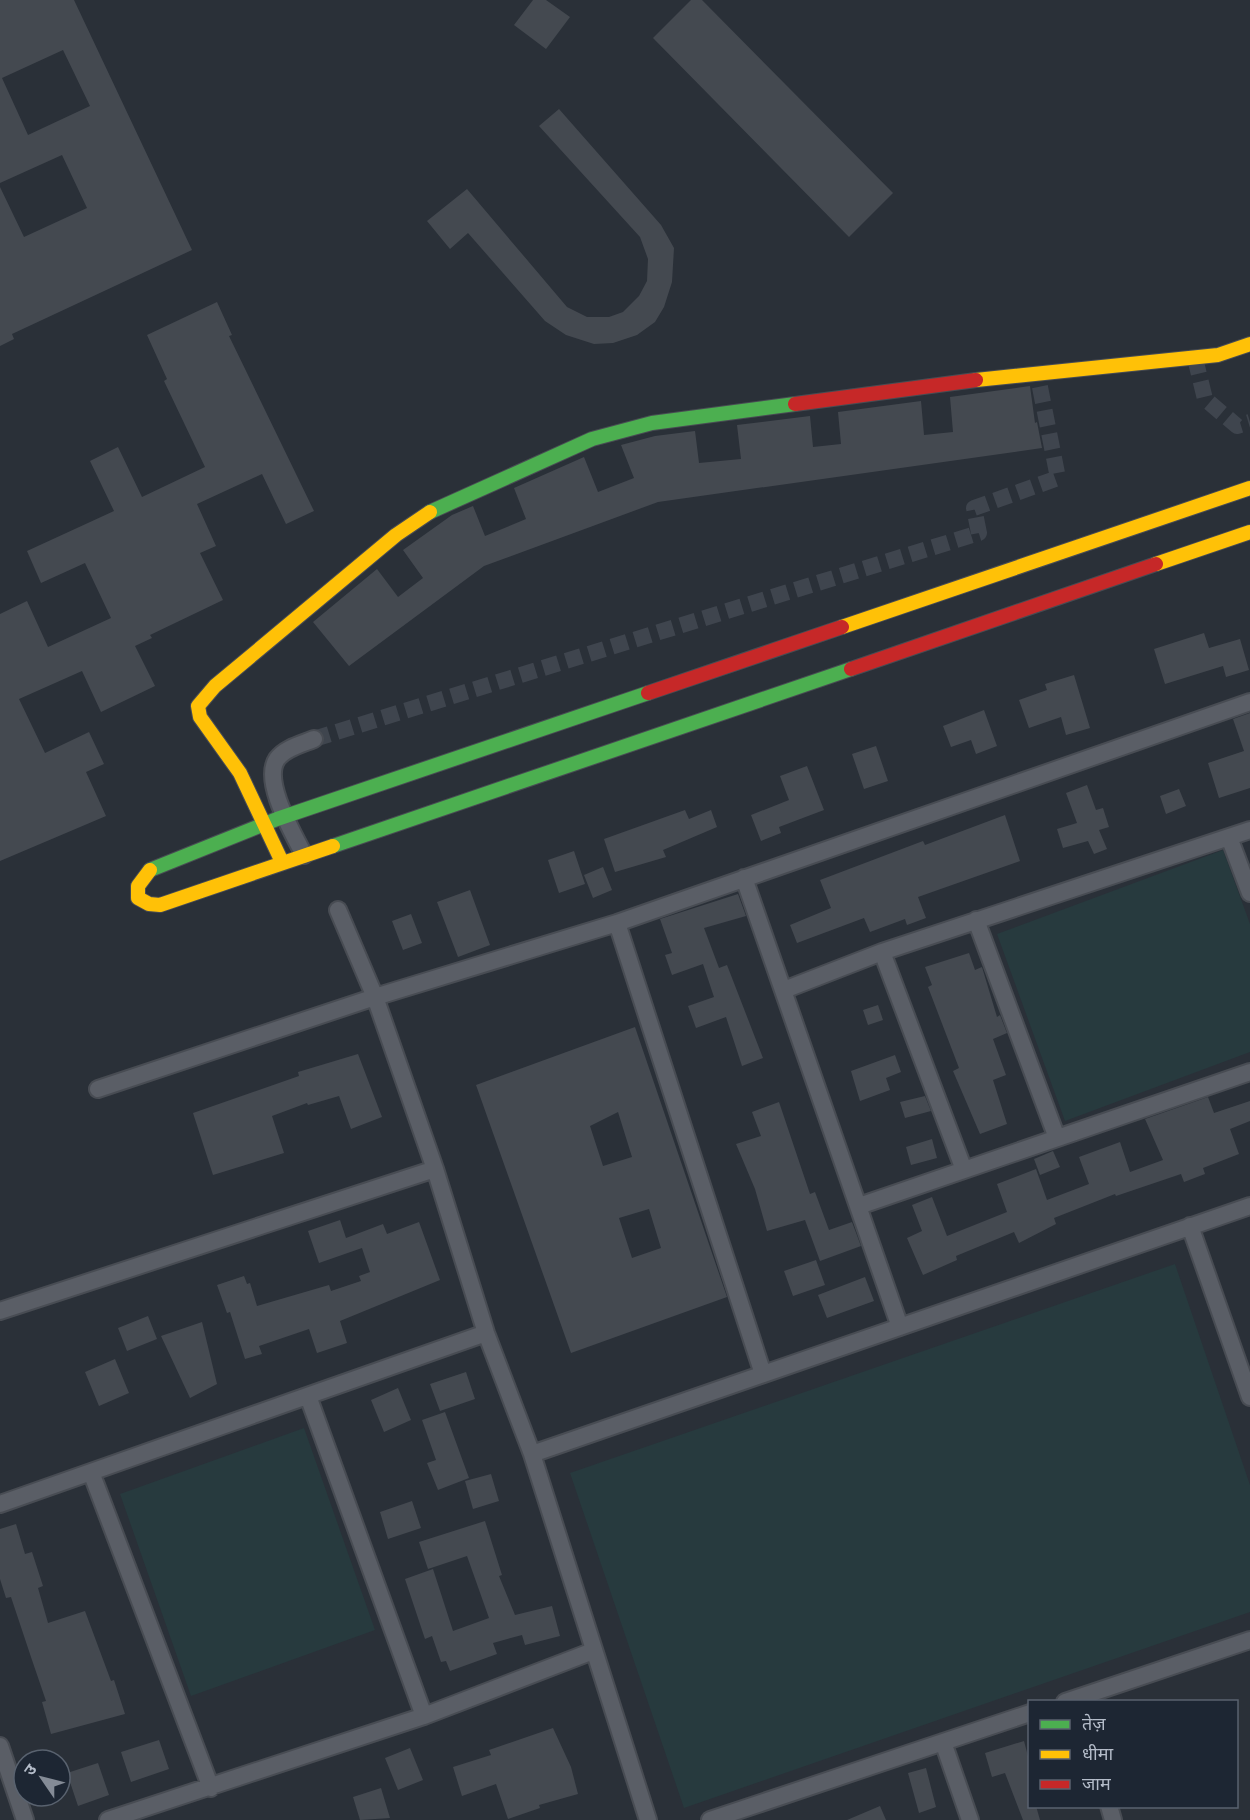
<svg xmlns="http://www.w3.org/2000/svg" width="1250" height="1820" font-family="'Asap Condensed','Noto Sans Devanagari',sans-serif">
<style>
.green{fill:#273a3e}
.building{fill:#444950;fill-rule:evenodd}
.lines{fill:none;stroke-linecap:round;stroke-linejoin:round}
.street-tunnel{stroke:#3f454e;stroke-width:16;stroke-dasharray:16 8;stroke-linecap:butt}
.street-casing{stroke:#484c53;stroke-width:20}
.fast-casing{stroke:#484c53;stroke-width:16}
.slow-casing{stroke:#484c53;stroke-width:16}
.jam-casing{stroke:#484c53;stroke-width:16}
.street{stroke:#5a5e66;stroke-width:16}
.fast{stroke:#4caf50;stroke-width:14}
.slow{stroke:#ffc107;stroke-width:14}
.jam{stroke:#c62828;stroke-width:14}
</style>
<rect width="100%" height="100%" fill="#2a3038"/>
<path class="green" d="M 1223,850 L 1250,924 L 1250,1052 L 1065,1121 L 997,934 Z
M 1175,1264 L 1250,1485 L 1250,1612 L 684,1808 L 570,1473 Z
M 304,1428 L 375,1630 L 191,1696 L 120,1494 Z"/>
<path class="building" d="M 0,0 L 74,0 L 192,250 L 12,334 L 14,339 L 0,346 L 0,187 L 24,237 L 87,208 L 62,155 L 0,183 ZM 63,50 L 90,106 L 28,135 L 2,78 Z
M 533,0 L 546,0 L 570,17 L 546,49 L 514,25 Z
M 691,0 L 702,0 L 893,193 L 849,237 L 653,38 Z
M 559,109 L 661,225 L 674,248 L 672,282 L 664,307 L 655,322 L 637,335 L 613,343 L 594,344 L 566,335 L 545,321 L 468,233 L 450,249 L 427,221 L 467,189 L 567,307 L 587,317 L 609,317 L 623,312 L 639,296 L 647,281 L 648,259 L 640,237 L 539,126 Z
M 217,302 L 232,335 L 229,336 L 314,511 L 286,524 L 262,474 L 197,504 L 216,546 L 200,553 L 223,600 L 150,635 L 152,638 L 135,646 L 155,686 L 101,712 L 82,671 L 19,699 L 45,753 L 89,732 L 104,764 L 86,772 L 106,816 L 0,861 L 0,614 L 27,601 L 48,647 L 111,618 L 85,563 L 41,583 L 27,551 L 114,511 L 90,461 L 118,447 L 142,497 L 205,467 L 164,381 L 167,379 L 147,335 Z
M 1030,386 L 1035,423 L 1037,422 L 1042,448 L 658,502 L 484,566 L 349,666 L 313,622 L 377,569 L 398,597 L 423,578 L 403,550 L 452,515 L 473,506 L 485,536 L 526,519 L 514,488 L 584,457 L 598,492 L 634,478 L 621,445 L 655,436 L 695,431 L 699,463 L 741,459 L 737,425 L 810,416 L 813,447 L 841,444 L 838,412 L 921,401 L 924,435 L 953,432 L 950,397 Z
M 1204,633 L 1209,648 L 1240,639 L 1249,670 L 1226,677 L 1223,666 L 1165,684 L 1154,649 Z
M 1074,675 L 1090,728 L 1066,735 L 1061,717 L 1029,728 L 1019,700 L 1047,690 L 1045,684 Z
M 984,710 L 997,746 L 976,754 L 971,740 L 951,747 L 943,726 Z
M 1250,713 L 1250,788 L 1219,798 L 1208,763 L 1244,751 L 1233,719 Z
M 876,746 L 888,781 L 864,789 L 852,754 Z
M 807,766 L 824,810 L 779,827 L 781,833 L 761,841 L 751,815 L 789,800 L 780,776 Z
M 1087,785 L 1096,810 L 1103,808 L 1109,827 L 1099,830 L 1107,849 L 1094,854 L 1088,841 L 1063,848 L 1057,829 L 1077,823 L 1066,793 Z
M 1179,789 L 1186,806 L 1166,814 L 1160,796 Z
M 685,810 L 689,819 L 711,810 L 717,827 L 663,850 L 666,857 L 615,872 L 604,839 Z
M 1005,815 L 1020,861 L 918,897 L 926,918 L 907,925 L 905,919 L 870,932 L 864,918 L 797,943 L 790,925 L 831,908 L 820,880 L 923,841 L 925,845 Z
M 574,851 L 585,884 L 559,893 L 548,860 Z
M 603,867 L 612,890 L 593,898 L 584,875 Z
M 470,890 L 490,945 L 458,957 L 437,902 Z
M 738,894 L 746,916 L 704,928 L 719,968 L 727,965 L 763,1058 L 742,1066 L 726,1017 L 696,1028 L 688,1006 L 714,997 L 703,964 L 672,975 L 665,955 L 672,953 L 660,919 Z
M 411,914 L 422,943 L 403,950 L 392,921 Z
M 969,953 L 975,970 L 982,967 L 997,1017 L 1000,1015 L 1007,1033 L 993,1039 L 1006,1075 L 993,1080 L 1007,1124 L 980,1134 L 953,1071 L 959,1068 L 928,987 L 932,985 L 925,967 Z
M 878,1005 L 883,1020 L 868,1025 L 863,1010 Z
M 635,1027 L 727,1297 L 571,1353 L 476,1085 ZM 618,1112 L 632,1157 L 603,1166 L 590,1126 ZM 649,1209 L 661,1248 L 632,1258 L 619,1218 Z
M 358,1054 L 382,1117 L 351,1129 L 339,1096 L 308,1105 L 307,1103 L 272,1116 L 284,1153 L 213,1175 L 193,1113 L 299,1076 L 298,1072 Z
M 895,1055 L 901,1072 L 886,1078 L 890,1090 L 860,1101 L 851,1071 Z
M 925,1096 L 931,1111 L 905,1118 L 900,1102 Z
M 1208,1097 L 1214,1113 L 1250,1101 L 1250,1121 L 1230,1129 L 1239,1154 L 1203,1168 L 1205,1174 L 1184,1182 L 1181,1174 L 1116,1196 L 1115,1194 L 1054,1218 L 1056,1224 L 1019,1243 L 1014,1232 L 956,1256 L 957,1260 L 923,1275 L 907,1238 L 922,1231 L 912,1205 L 932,1197 L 947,1236 L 1007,1212 L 997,1184 L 1036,1169 L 1047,1200 L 1089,1184 L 1079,1157 L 1120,1142 L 1130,1172 L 1163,1160 L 1145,1119 Z
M 779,1102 L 810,1194 L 815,1192 L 829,1230 L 852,1222 L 861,1246 L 820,1261 L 805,1220 L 767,1231 L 755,1189 L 736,1144 L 761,1136 L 752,1112 Z
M 932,1139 L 937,1158 L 911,1165 L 906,1147 Z
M 1053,1151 L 1060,1167 L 1040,1175 L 1034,1159 Z
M 340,1220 L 346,1238 L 383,1224 L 387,1234 L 419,1222 L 440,1280 L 340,1321 L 347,1343 L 317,1353 L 309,1329 L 259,1346 L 262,1354 L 245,1359 L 230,1312 L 227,1313 L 217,1285 L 244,1276 L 247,1284 L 250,1283 L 257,1306 L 329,1285 L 331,1291 L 361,1281 L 359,1276 L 370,1272 L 362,1248 L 319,1263 L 308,1231 Z
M 816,1260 L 825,1285 L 793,1296 L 784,1271 Z
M 865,1277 L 874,1301 L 827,1318 L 818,1295 Z
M 148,1316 L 157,1339 L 127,1351 L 118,1328 Z
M 202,1322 L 217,1384 L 190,1398 L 161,1336 Z
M 115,1359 L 129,1393 L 99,1406 L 85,1372 Z
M 466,1372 L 475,1399 L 440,1411 L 430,1384 Z
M 398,1388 L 411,1420 L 384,1432 L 371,1400 Z
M 445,1412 L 469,1478 L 438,1490 L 427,1463 L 436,1460 L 422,1420 Z
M 491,1474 L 499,1501 L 473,1509 L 465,1481 Z
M 412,1501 L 421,1528 L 388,1539 L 380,1512 Z
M 485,1521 L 502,1575 L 499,1576 L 515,1615 L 552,1606 L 560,1636 L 525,1645 L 522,1635 L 493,1643 L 497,1654 L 450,1671 L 446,1661 L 441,1662 L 432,1636 L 425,1639 L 405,1579 L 433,1569 L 453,1631 L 489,1618 L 467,1556 L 428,1569 L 419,1542 Z
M 16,1524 L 25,1554 L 32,1552 L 43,1586 L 38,1588 L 48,1623 L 85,1611 L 111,1681 L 114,1680 L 125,1714 L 51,1734 L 42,1702 L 46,1701 L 32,1660 L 11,1597 L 6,1598 L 0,1579 L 0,1529 Z
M 553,1728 L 571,1767 L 578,1794 L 539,1805 L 540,1808 L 508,1819 L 496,1784 L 462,1796 L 453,1767 L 491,1755 L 489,1750 Z
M 159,1740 L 169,1769 L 131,1782 L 121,1752 Z
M 1024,1741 L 1029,1760 L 1029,1806 L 1036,1806 L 1040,1820 L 1023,1820 L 1005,1773 L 992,1777 L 985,1753 Z
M 410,1748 L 423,1780 L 398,1790 L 385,1758 Z
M 98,1763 L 109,1795 L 78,1806 L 67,1773 Z
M 926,1768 L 936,1807 L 919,1813 L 908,1773 Z
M 381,1788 L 390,1818 L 360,1820 L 353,1797 Z
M 880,1806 L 886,1820 L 847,1820 Z"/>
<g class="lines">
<path class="street-tunnel" d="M 1195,358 L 1205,399 L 1237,426 L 1250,422
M 314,739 L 979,533 L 974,508 L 1058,478 L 1037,372"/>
<g class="street-casing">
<path id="street" d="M 1229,837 L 1250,893
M 304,855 C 293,833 262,781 277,759 C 285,748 302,744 314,739
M 744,878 L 900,1327
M 338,910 L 375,997 L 435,1169 L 486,1333 L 532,1454 L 648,1820
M 976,920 L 1057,1138
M 617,923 L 763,1374
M 882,952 L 964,1170
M 784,990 L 882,952 L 1250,830
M 98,1089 L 375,997 L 617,923 L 1250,702
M 859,1206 L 1250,1072
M 1190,1226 L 1250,1397
M 0,1311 L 435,1169
M 308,1396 L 424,1716
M 532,1454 L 1250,1206
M 91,1472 L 211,1788
M 0,1504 L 486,1333
M 1065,1702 L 1250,1640
M 943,1742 L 970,1820
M 0,1746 L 25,1820
M 1109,1806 L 1113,1820
M 108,1820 L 424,1716 L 593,1651
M 710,1820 L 1030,1713"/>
</g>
<g class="fast-casing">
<path id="fast" d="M 430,512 L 592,439 L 652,423 L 795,404
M 333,846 L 851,669
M 150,870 L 277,819 L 648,693"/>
</g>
<g class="slow-casing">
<path id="slow" d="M 976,380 L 1218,355 L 1250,344
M 1156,564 L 1250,532
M 842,627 L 1250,488
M 282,862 L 240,773 L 200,717 L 198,706 L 215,686 L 396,535 L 430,512
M 150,870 L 138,886 L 138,898 L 149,904 L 160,905 L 333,846"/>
</g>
<g class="jam-casing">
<path id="jam" d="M 795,404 L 976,380
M 851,669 L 1156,564
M 648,693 L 842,627"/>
</g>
<use href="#street" class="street"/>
<use href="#fast" class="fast"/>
<use href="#slow" class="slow"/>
<use href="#jam" class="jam"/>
</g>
<rect x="1028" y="1700" width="210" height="108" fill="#1d2633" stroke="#59626f" stroke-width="1.5"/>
<rect x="1040" y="1720" width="30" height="9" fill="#4caf50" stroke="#59626f" stroke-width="1.5"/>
<text x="1082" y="1730" font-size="18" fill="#b4bcc9">तेज़</text>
<rect x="1040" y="1750" width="30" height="9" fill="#ffc107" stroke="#59626f" stroke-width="1.5"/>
<text x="1082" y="1760" font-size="18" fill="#b4bcc9">धीमा</text>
<rect x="1040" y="1780" width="30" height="9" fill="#c62828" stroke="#59626f" stroke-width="1.5"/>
<text x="1082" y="1790" font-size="18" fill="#b4bcc9">जाम</text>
<g transform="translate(42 1778) rotate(305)"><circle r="28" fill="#1d2633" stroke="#59626f" stroke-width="1.5"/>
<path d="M0-4.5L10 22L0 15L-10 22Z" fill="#848b96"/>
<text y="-9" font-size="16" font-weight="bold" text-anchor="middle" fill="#b4bcc9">उ</text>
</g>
</svg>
